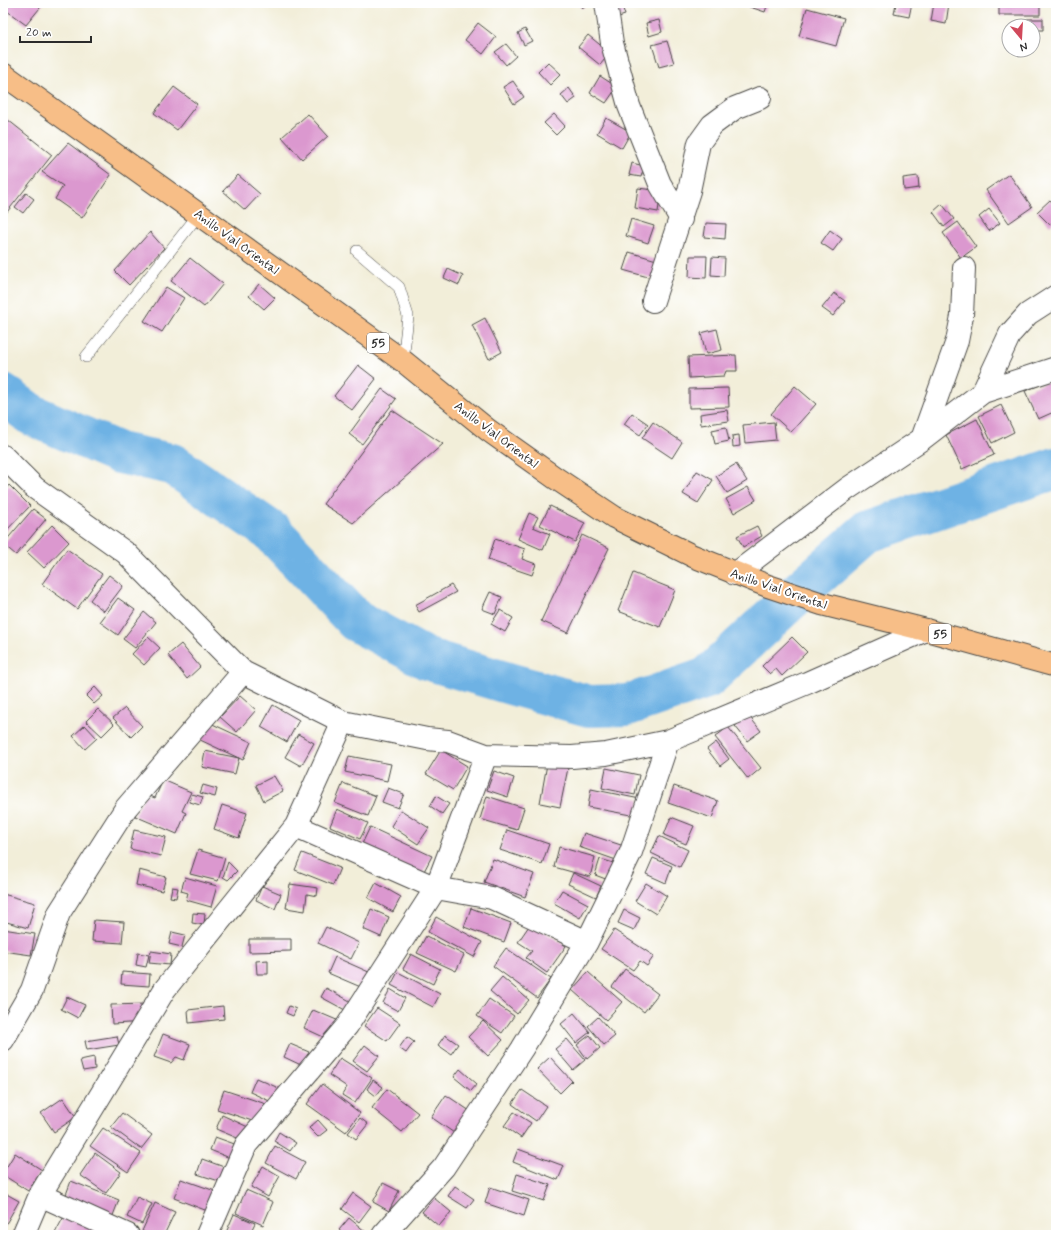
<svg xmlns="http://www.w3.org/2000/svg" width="1059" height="1238" font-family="Mynerve,sans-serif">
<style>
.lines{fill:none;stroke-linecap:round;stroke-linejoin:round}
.river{stroke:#6eb2e4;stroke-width:42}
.building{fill:#db98cf}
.lane-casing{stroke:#494845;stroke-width:12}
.street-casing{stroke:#494845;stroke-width:24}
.highway-casing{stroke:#494845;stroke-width:24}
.lane{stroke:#fff;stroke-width:11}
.street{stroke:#fff;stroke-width:22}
.highway{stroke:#f7be87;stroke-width:22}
.labels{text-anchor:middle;stroke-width:4;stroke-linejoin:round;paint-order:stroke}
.shield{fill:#fff;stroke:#6b6b6b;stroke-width:1}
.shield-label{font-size:12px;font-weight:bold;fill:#2b2b2b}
.street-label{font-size:13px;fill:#2b2b2b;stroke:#fff}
</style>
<rect width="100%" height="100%" fill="#fff"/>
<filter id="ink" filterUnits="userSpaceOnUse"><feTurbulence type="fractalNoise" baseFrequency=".025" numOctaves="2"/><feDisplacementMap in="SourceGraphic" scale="8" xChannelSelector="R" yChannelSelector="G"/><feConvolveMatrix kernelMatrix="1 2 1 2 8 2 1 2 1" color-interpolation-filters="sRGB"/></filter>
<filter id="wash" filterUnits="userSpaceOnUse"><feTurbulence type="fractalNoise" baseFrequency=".012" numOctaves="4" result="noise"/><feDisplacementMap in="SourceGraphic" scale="16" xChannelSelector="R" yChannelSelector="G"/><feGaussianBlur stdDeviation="0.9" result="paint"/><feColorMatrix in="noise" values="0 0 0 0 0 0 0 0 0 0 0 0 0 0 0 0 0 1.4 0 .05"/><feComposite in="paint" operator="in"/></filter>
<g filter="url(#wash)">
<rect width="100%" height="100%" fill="#f2eed9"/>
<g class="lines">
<path class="river" d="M 3,394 L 32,415 L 119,453 L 172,464 L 272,532 L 356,621 L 427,659 L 511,684 L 589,706 L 628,705 L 707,678 L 800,591 L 867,532 L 1056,468"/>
</g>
<g id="blocks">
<path class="building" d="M 3,3 L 44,3 L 26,25 L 3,8 Z
M 578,3 L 589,3 L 582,8 Z
M 607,3 L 621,3 L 625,15 L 612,19 Z
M 747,3 L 768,3 L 765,12 L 747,6 Z
M 896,3 L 912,3 L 909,17 L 894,14 Z
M 934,3 L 949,3 L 946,24 L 931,21 Z
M 999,3 L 1040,3 L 1040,15 L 999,15 Z
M 807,8 L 844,18 L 836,46 L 799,36 Z
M 1027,19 L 1043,19 L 1043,30 L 1033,30 L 1033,26 L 1027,26 Z
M 659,20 L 662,32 L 649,36 L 646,23 Z
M 478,23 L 496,37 L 483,54 L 465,40 Z
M 525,29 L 532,41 L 524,45 L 518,33 Z
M 588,35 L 610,53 L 600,65 L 578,47 Z
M 667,41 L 674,63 L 659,67 L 652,45 Z
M 506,44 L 516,56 L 506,65 L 495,52 Z
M 548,62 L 561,74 L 550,85 L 538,72 Z
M 600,76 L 617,87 L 606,103 L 590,93 Z
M 513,81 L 524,97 L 514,104 L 503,87 Z
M 174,87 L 197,104 L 177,130 L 154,113 Z
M 569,88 L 576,98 L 568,104 L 561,95 Z
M 308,114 L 328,136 L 302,159 L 282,137 Z
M 554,114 L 565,126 L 556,135 L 544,123 Z
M 3,116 L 52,155 L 7,212 L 3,208 Z
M 606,118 L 631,132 L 622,148 L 597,133 Z
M 68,143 L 111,175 L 82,218 L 55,199 L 63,186 L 42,172 Z
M 632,163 L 644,166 L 641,177 L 629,175 Z
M 1009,174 L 1032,207 L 1009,223 L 986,190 Z
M 238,175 L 260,194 L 245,210 L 223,191 Z
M 918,176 L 919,188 L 904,190 L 903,178 Z
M 638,188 L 661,191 L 658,212 L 635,208 Z
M 26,193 L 34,199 L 23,213 L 15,207 Z
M 1050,200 L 1056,206 L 1056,219 L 1050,225 L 1037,212 Z
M 942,204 L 954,219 L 944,227 L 933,212 Z
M 989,209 L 1000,223 L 989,231 L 979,217 Z
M 631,219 L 654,226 L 648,243 L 626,236 Z
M 958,222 L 976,247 L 961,258 L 943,233 Z
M 706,223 L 726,224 L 725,239 L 704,237 Z
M 830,230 L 842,239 L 833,251 L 821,243 Z
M 150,232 L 164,248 L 129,285 L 115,271 Z
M 629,252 L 660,261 L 655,279 L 623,270 Z
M 690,256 L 707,256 L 706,278 L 689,277 Z
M 712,257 L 725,258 L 724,276 L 711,275 Z
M 190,258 L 223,284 L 204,307 L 171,281 Z
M 448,269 L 463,276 L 459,285 L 444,278 Z
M 259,284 L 275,298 L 264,309 L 249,296 Z
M 166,287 L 184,298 L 162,332 L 144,321 Z
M 834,293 L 845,301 L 833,316 L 822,308 Z
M 485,318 L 502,352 L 489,359 L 472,325 Z
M 717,329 L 722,350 L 706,354 L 701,333 Z
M 736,355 L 737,371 L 726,371 L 724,376 L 689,378 L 688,357 Z
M 358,365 L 376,379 L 352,410 L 334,396 Z
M 1054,379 L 1056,384 L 1056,411 L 1038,419 L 1025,391 Z
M 795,386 L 816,404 L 791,432 L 771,414 Z
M 728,388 L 729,407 L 689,408 L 689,389 Z
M 382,389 L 396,399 L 362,444 L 349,434 Z
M 1001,405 L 1014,432 L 992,443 L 979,416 Z
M 392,410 L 443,444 L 353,523 L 323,504 Z
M 727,410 L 729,421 L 701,425 L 700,414 Z
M 632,413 L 648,424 L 640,435 L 624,424 Z
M 977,419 L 994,455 L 962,469 L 946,435 Z
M 653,422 L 682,442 L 672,458 L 642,438 Z
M 774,422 L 776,440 L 745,443 L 743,425 Z
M 726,427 L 729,441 L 715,444 L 712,430 Z
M 739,435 L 740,446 L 733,447 L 732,436 Z
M 736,464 L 747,481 L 727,493 L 716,476 Z
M 697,471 L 713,480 L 698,503 L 683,494 Z
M 9,485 L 30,506 L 3,534 L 3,492 Z
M 748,487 L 756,500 L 734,513 L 726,499 Z
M 550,506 L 585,523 L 575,542 L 540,525 Z
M 33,509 L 46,519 L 16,555 L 3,544 Z
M 529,513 L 538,517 L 533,527 L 550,534 L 543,550 L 518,539 Z
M 52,525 L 69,542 L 44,568 L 27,552 Z
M 757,526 L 762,536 L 743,547 L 737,536 Z
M 582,535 L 609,548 L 568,633 L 541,621 Z
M 495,539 L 525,549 L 522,559 L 536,564 L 532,575 L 488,560 Z
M 67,549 L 102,574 L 77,609 L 42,584 Z
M 633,573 L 675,590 L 660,627 L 618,611 Z
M 109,575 L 123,586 L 104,611 L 90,600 Z
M 451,585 L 456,592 L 419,612 L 415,605 Z
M 490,592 L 502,597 L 495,614 L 482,609 Z
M 118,598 L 135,610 L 118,635 L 100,622 Z
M 500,610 L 513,618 L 505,632 L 491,624 Z
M 144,612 L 156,622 L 135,648 L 123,639 Z
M 148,637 L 160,648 L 144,665 L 132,654 Z
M 792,637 L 807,652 L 782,676 L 776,669 L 770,674 L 762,666 Z
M 181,644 L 200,667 L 187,679 L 168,655 Z
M 95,687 L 103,696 L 94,704 L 86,696 Z
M 240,696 L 256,710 L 237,732 L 220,717 Z
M 273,705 L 299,720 L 287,742 L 261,727 Z
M 125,708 L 142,726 L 131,737 L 113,718 Z
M 98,709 L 114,724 L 102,736 L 86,721 Z
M 749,716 L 761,731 L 747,741 L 735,726 Z
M 206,721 L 251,742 L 243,760 L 198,739 Z
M 85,725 L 97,738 L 85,749 L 73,736 Z
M 728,727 L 761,768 L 748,779 L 715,737 Z
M 298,734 L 314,743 L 301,766 L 285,757 Z
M 716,742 L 729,759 L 720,766 L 707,749 Z
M 441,750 L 467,766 L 453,790 L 426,774 Z
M 205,751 L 239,758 L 235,774 L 202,767 Z
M 349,756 L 391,764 L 387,781 L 345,772 Z
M 547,764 L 568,768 L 560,807 L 540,803 Z
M 606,768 L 639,775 L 635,795 L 602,788 Z
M 494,771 L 514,778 L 508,797 L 487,790 Z
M 274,776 L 283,791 L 264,801 L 256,785 Z
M 163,780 L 191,792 L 182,811 L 186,813 L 177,834 L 135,816 L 145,794 L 155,798 Z
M 343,783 L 376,796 L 368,816 L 335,803 Z
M 203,785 L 217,789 L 215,797 L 200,793 Z
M 674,786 L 718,801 L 712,818 L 668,803 Z
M 388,788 L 404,794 L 398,808 L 382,802 Z
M 591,789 L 640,799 L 636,816 L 588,807 Z
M 192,794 L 203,797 L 200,805 L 190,802 Z
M 436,796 L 449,804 L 442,814 L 430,806 Z
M 487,796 L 524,808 L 517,830 L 480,819 Z
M 222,805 L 247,813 L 239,838 L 214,829 Z
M 337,809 L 368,823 L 360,839 L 330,826 Z
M 401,810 L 429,828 L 418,844 L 391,826 Z
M 671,817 L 694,826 L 686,844 L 664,835 Z
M 370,827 L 432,856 L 422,875 L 361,846 Z
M 134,830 L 166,837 L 161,856 L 130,849 Z
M 507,830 L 549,844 L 542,864 L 500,850 Z
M 584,833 L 624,846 L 619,861 L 579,847 Z
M 659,836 L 688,850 L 680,867 L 651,853 Z
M 559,847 L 595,857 L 590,877 L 554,867 Z
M 198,850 L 225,858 L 218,881 L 190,874 Z
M 302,853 L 340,868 L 333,885 L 295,870 Z
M 653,858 L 672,866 L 666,883 L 646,874 Z
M 493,859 L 534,874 L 525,897 L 484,882 Z
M 600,859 L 617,864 L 611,881 L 595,875 Z
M 228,862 L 237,871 L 228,880 L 223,877 Z
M 139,870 L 166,877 L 162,891 L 136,885 Z
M 573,873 L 601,886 L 596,897 L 568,884 Z
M 185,877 L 217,886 L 211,907 L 186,900 L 188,893 L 181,891 Z
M 376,883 L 401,897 L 393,912 L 368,898 Z
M 646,883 L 667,896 L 656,914 L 635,901 Z
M 290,884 L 318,888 L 317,896 L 307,894 L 305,911 L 286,908 Z
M 262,886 L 281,894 L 275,909 L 256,900 Z
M 172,887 L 178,888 L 176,898 L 170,897 Z
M 562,890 L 588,904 L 580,918 L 554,903 Z
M 3,894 L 35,903 L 28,928 L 3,921 Z
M 471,908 L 511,923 L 504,942 L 464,927 Z
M 371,909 L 389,917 L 381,937 L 363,929 Z
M 624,910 L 640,918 L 634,930 L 618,923 Z
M 193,913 L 205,914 L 204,925 L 192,923 Z
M 436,917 L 482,942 L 474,957 L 428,932 Z
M 94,920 L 124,922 L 122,943 L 92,941 Z
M 531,923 L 566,946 L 547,973 L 526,958 L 532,951 L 518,942 Z
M 326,927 L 359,943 L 351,959 L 318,943 Z
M 3,929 L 35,934 L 31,955 L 3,951 Z
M 614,930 L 654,956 L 647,966 L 640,961 L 633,970 L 601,949 Z
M 172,932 L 185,935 L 182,947 L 169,944 Z
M 426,936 L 464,955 L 456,971 L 417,953 Z
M 249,939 L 291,939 L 291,951 L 249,952 Z
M 506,948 L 551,979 L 537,998 L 493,966 Z
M 151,951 L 171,954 L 170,965 L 149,963 Z
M 138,953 L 149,955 L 146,967 L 136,965 Z
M 411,954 L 440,969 L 433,984 L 403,969 Z
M 335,957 L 371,973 L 363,988 L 328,973 Z
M 268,960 L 268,974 L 257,974 L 256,961 Z
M 625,969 L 658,994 L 644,1012 L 612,987 Z
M 122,972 L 150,974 L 149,986 L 121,984 Z
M 398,972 L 440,994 L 433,1007 L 391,985 Z
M 588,972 L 622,1002 L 606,1020 L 572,990 Z
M 502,977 L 529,1000 L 517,1014 L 490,991 Z
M 326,988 L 350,1001 L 345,1010 L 321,997 Z
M 390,989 L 405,998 L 398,1011 L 383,1003 Z
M 67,997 L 85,1005 L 78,1018 L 61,1009 Z
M 489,999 L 514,1016 L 502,1033 L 477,1016 Z
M 145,1004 L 145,1022 L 112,1024 L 111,1005 Z
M 223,1006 L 224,1019 L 189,1023 L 188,1010 Z
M 289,1006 L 296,1009 L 293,1016 L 286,1013 Z
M 377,1008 L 400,1023 L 387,1041 L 364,1026 Z
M 313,1010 L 339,1021 L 330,1040 L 304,1028 Z
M 574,1013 L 590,1032 L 576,1043 L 561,1024 Z
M 598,1017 L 615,1036 L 604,1045 L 588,1026 Z
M 483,1021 L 503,1040 L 488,1056 L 468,1037 Z
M 163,1034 L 190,1044 L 184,1060 L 176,1057 L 171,1063 L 154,1057 Z
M 445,1035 L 458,1044 L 451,1054 L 438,1045 Z
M 590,1035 L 600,1048 L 587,1059 L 577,1045 Z
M 117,1036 L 119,1045 L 87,1050 L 85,1041 Z
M 407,1037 L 414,1042 L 406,1053 L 399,1048 Z
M 567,1039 L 585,1060 L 573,1070 L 555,1049 Z
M 290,1044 L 309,1052 L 303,1066 L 284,1057 Z
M 365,1045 L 379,1056 L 367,1071 L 353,1061 Z
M 94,1057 L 95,1069 L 83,1071 L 80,1060 Z
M 550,1057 L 572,1081 L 560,1093 L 537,1069 Z
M 340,1058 L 372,1078 L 355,1103 L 342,1095 L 347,1087 L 329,1075 Z
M 460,1069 L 477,1084 L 471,1091 L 454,1077 Z
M 256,1078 L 283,1090 L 276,1104 L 250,1092 Z
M 373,1080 L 383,1087 L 376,1096 L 367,1089 Z
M 322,1084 L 360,1113 L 346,1132 L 307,1104 Z
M 387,1089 L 418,1113 L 402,1132 L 372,1108 Z
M 224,1090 L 269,1105 L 258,1123 L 217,1109 Z
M 522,1090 L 546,1106 L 536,1121 L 512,1104 Z
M 446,1095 L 473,1113 L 457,1135 L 431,1117 Z
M 63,1098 L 76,1117 L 54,1132 L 41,1113 Z
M 514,1112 L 531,1123 L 521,1138 L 504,1126 Z
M 122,1113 L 152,1135 L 141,1149 L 111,1127 Z
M 222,1115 L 248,1127 L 242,1140 L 216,1129 Z
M 360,1118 L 368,1124 L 356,1139 L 348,1133 Z
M 318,1120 L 327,1130 L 318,1137 L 309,1128 Z
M 103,1128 L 141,1153 L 128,1172 L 90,1146 Z
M 279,1132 L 296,1143 L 290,1151 L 274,1141 Z
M 215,1137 L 240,1146 L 235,1160 L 210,1150 Z
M 275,1146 L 305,1162 L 296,1179 L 266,1163 Z
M 518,1149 L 564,1166 L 558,1180 L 513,1162 Z
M 15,1153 L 42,1170 L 28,1191 L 3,1175 L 3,1173 Z
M 95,1153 L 121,1172 L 106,1193 L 80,1175 Z
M 202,1159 L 224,1167 L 219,1181 L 197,1174 Z
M 263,1166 L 280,1176 L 268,1197 L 251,1187 Z
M 517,1174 L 550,1185 L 544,1201 L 512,1191 Z
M 181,1179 L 218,1192 L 210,1212 L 174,1198 Z
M 71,1181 L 119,1200 L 112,1218 L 64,1200 Z
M 383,1183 L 399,1191 L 389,1211 L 373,1202 Z
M 455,1186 L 474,1199 L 467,1208 L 448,1196 Z
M 490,1187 L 529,1200 L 524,1216 L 485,1203 Z
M 246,1190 L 273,1202 L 263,1225 L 236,1213 Z
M 3,1192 L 19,1201 L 3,1229 Z
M 353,1193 L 371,1206 L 359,1222 L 342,1209 Z
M 137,1197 L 152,1204 L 142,1224 L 127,1217 Z
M 434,1198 L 451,1212 L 439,1226 L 422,1212 Z
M 155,1203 L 175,1212 L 164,1235 L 149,1235 L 142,1231 Z
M 67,1211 L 103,1228 L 99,1235 L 59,1235 L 55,1233 Z
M 234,1214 L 255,1223 L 249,1235 L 225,1235 Z
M 349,1218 L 366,1232 L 364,1235 L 345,1235 L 339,1230 Z"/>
</g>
</g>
<g filter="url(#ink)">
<use href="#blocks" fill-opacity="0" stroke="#494845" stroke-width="1"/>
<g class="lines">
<g class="lane-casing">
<path id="lane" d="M 357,251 L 399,287 L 408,316 L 403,361
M 86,357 L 199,214"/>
</g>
<g class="street-casing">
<path id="street" d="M 606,3 L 612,43 L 629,106 L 660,184 L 681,219
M 653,301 L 689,191 L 699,143 L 712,125 L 735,108 L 760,98
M 983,392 L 1010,334 L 1028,314 L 1056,296
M 922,439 L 957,341 L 962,316 L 964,268
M 3,456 L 35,488 L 126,553 L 243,672 L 343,722 L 427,739 L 448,741 L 486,755 L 572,757 L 606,754 L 668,741 L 807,683 L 926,630
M 735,574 L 847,489 L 922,439 L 983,392 L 1056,368
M 296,826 L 436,888 L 492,898 L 587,942
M 3,1040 L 32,990 L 59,913 L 126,808 L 243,672
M 40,1195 L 128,1235
M 23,1235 L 40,1195 L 165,989 L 296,826 L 343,722
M 207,1235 L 246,1145 L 347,1026 L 436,888 L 486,755
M 383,1235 L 444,1167 L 522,1049 L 587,942 L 631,852 L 668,741"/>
</g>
<g class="highway-casing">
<path id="highway" d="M 3,74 L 403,361 L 488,430 L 554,477 L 614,517 L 693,556 L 768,586 L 822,604 L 926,630 L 1056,666"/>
</g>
<use href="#lane" class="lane"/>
<use href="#street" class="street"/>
<use href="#highway" class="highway"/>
</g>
</g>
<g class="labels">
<g class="shield">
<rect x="367" y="333" width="22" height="20" rx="3"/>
<rect x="929" y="624" width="22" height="20" rx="3"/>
</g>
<g class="shield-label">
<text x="378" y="347">55</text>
<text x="940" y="638">55</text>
</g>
<g class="street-label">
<text transform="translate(237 241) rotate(36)" y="5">Anillo Vial Oriental</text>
<text transform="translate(497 434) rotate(37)" y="5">Anillo Vial Oriental</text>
<text transform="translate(779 588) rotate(19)" y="5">Anillo Vial Oriental</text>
</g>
</g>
<rect width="1059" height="1238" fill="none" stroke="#fff" stroke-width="16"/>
<g transform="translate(1021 38) rotate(162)"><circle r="19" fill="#ffffff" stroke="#aaaaaa"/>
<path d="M0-3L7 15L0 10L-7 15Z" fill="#d1495b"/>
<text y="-6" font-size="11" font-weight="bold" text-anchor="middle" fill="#2b2b2b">N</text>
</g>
<path d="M20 36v6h71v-6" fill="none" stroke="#2b2b2b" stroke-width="2"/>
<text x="26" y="36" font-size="12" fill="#2b2b2b" stroke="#ffffff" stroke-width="3" paint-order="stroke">20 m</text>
</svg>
